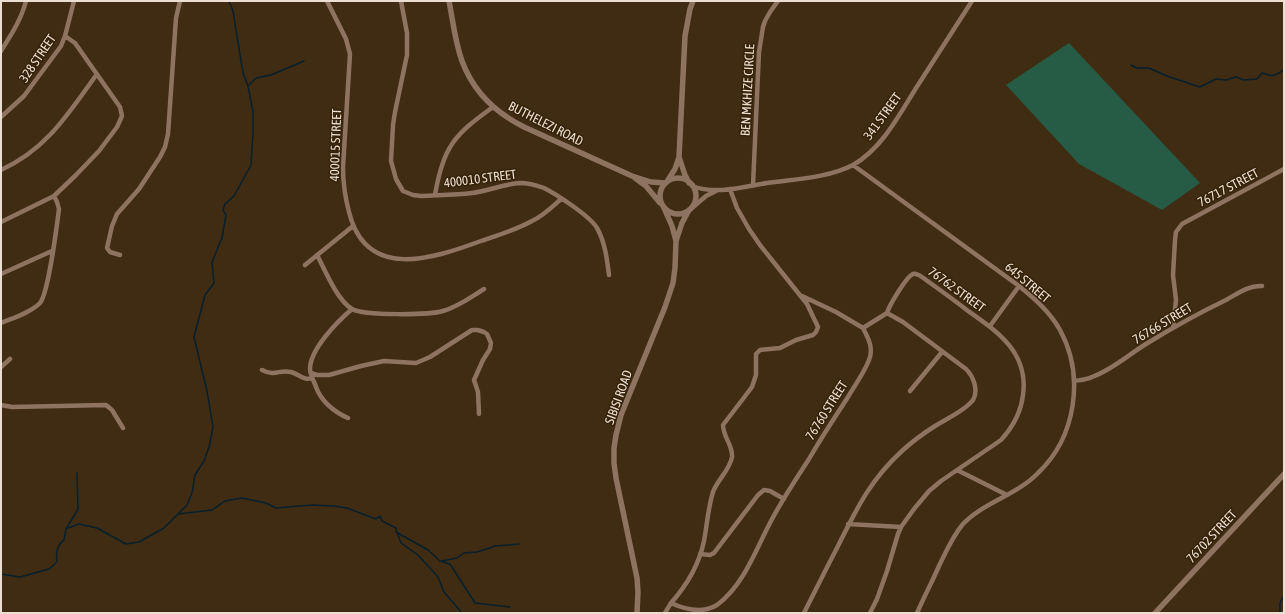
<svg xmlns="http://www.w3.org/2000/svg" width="1285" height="614" font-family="'Asap Condensed',sans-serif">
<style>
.green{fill:#265b45}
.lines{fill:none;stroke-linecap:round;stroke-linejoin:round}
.stream{stroke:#081f2c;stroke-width:1.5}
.minor{stroke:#8d7360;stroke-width:4.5}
.tertiary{stroke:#8d7360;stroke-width:5.5}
.labels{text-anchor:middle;stroke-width:3;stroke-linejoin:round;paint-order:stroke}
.street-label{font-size:13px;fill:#ecdfd1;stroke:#352208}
</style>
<rect width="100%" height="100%" fill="#3f2c13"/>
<path class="green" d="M 1069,43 L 1200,183 L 1162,210 L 1079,164 L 1006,85 Z"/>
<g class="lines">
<path class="stream" d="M 1131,65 L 1137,68 L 1149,68 L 1167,76 L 1200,87 L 1216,79 L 1226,80 L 1236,77 L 1244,80 L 1257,79 L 1262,73 C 1274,77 1274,76 1284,70
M 248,86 L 256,78 L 271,75 L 304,61
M 178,514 L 187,505 L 192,493 L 195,475 L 204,461 L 209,447 L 213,427 L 207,391 L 194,337 L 205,295 L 214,283 L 212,262 L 222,238 L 226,215 L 223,210 L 225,204 L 234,196 L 251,165 L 253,133 L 253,112 L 248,86 L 243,73 L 233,11 L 229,1
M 68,528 L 79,524 L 97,528 L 126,544 L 139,542 L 164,528 L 178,514 L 212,510 L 225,501 L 242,498 L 266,503 L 276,508 L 312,505 L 334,506 L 347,508 L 376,519 L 380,516 L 382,521 L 396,528 L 396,532 L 428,550 L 440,561 L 450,564 L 475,603 L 510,607
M 397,532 L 401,543 L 418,555 L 438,577 L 444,592 L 462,613
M 442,561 L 457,558 L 464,553 L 477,552 L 495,546 L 519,544
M 1,574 L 20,577 L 49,569 L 57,562 C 56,554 56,545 64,540 L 66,529 L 78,509 L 77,473
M 1280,613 L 1280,603 L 1284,595"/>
<path class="minor" d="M 327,1 L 346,39 L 350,54 L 343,167 C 343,183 345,197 349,212 C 366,281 432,259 481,241 C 498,235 516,230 532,221 C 543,216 552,207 561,199
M 401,1 L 407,33 L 407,55 L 395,112 L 393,125 L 391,161 L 396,179 L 403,191 L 413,195 L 421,196 C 438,195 455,195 472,193 C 488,191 504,184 520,183 C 528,183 536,185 544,188 C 556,194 590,216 597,228 C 605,242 607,259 609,275
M 1,51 C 11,35 21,20 26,1
M 1,117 L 24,96 L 61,46 L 65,36 L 74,1
M 853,165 L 1019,286 C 1035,299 1050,312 1060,330 C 1085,376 1076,437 1038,473 C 1017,495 984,502 963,524 C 952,537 946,552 939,566 C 932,582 924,597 917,613
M 1,170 C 47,149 68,114 97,74
M 753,185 L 759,52 L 763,27 L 765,21 L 770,12 L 778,1
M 692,186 C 716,195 743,187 767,183 C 795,179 828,178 853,165 C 883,148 900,113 918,85 C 936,57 954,29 972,1
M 435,195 C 443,147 454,135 493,107
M 692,208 L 706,196 L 716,191
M 1,222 L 54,196 L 76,175 L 99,151 L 117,127 L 122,116 L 120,107 L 75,43 L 65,36
M 120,255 L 110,252 L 107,248 L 112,226 L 117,214 L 139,189 L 160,157 L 165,147 L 168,134 L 176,18 L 180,1
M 317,255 C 325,270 337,300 352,309 C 364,316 430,315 443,311 C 458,307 471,297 484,289
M 305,265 L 353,226
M 1,274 L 52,251
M 802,296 L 836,312 L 863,328 L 887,313
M 1,323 C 13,318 30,313 40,303 C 48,294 57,225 59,209 L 57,202 L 54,196
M 990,326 L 1019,286
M 1173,328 L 1176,300 L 1173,275 L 1175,240 L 1176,232 L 1182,224 L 1284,169
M 1,367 L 10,359
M 262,370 C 276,377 279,369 291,372 C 299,374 304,381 312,378
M 311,373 L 317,375 L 329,375 L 361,366 L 384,361 L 416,363 L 430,357 L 472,330 L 478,330 L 484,332 L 487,334 L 491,343 L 490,349 L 483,360 L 474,380 L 478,392 L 479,414
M 1074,381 C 1080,380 1086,380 1092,377 C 1112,370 1128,355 1146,344 C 1172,328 1199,313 1226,300 C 1237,294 1249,285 1262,286
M 910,391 L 942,352
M 1,405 L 12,407 L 106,405 L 112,410 L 123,428
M 348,418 C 334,412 321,401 316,387 C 314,381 310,375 310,369 C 310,349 338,321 352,309
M 957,470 L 1007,495
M 848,524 L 901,527
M 700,554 L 710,555 L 714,553 L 758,495 L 764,490 L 770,491 L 784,499
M 671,603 C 687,585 699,565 704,541 C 707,525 708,508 713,492 C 717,480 730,470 732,457 C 733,445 723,437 723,425 L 752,387 L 756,375 L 756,354 L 760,350 L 780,348 L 796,340 L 813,335 L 816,332 L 818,327 L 807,304 L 760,245 L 749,229 L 737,208 L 730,189
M 665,613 L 671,603 C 686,610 702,614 717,605 C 744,585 756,549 771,521 C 782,500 796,479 809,459 C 821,438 835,417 848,397 C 855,385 864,373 869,360 C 874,348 868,338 863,328
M 804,613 C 815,591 826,569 837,548 C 857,508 870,480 903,450 C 913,441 924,433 935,426 C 946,419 966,410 973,400 C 979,390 973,376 966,369 L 903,322 L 887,313 C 889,306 906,277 913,274 C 916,273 919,275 922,277 C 937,288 953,299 968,311 C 998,332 1029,353 1023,395 C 1021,412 1013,427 1001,440 L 941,481 L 929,491 L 914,509 L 901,527 L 898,534 L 887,571 L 877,599 L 870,613"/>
<path class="tertiary" d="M 449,1 C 453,21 455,42 462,61 C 473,91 496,113 524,127 L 632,176 L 651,182 L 665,183
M 635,178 L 646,186 L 660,203
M660 196a18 18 0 1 1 36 0a18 18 0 1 1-36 0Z
M 668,180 L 675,169 L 679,157
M 689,183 L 685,175 L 679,157 L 685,36 L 690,9 L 693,1
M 676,241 L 682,223 L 689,210
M 637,613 L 638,592 L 637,578 L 616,478 L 614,463 L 614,448 L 616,435 L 621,415 L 665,307 L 673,283 L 675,268 L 676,241 L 672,226 L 664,208
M 1155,613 L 1284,474"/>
</g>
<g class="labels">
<g class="street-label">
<text transform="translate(37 58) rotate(-56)" y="5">328 STREET</text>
<text transform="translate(747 90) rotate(-87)" y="5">BEN MKHIZE CIRCLE</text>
<text transform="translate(882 116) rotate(-54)" y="5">341 STREET</text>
<text transform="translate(546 123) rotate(27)" y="5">BUTHELEZI ROAD</text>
<text transform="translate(335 145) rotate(-88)" y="5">400015 STREET</text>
<text transform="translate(480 178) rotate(-7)" y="5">400010 STREET</text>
<text transform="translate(1228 187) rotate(-28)" y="5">76717 STREET</text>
<text transform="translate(1028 282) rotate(40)" y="5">645 STREET</text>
<text transform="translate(957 289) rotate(36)" y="5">76762 STREET</text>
<text transform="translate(1162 323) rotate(-31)" y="5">76766 STREET</text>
<text transform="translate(618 397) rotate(-70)" y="5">SIBISI ROAD</text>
<text transform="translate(826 410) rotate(-58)" y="5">76760 STREET</text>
<text transform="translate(1211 536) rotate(-47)" y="5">76702 STREET</text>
</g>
</g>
<rect width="1285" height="614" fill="none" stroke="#ecdfd1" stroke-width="4"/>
</svg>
